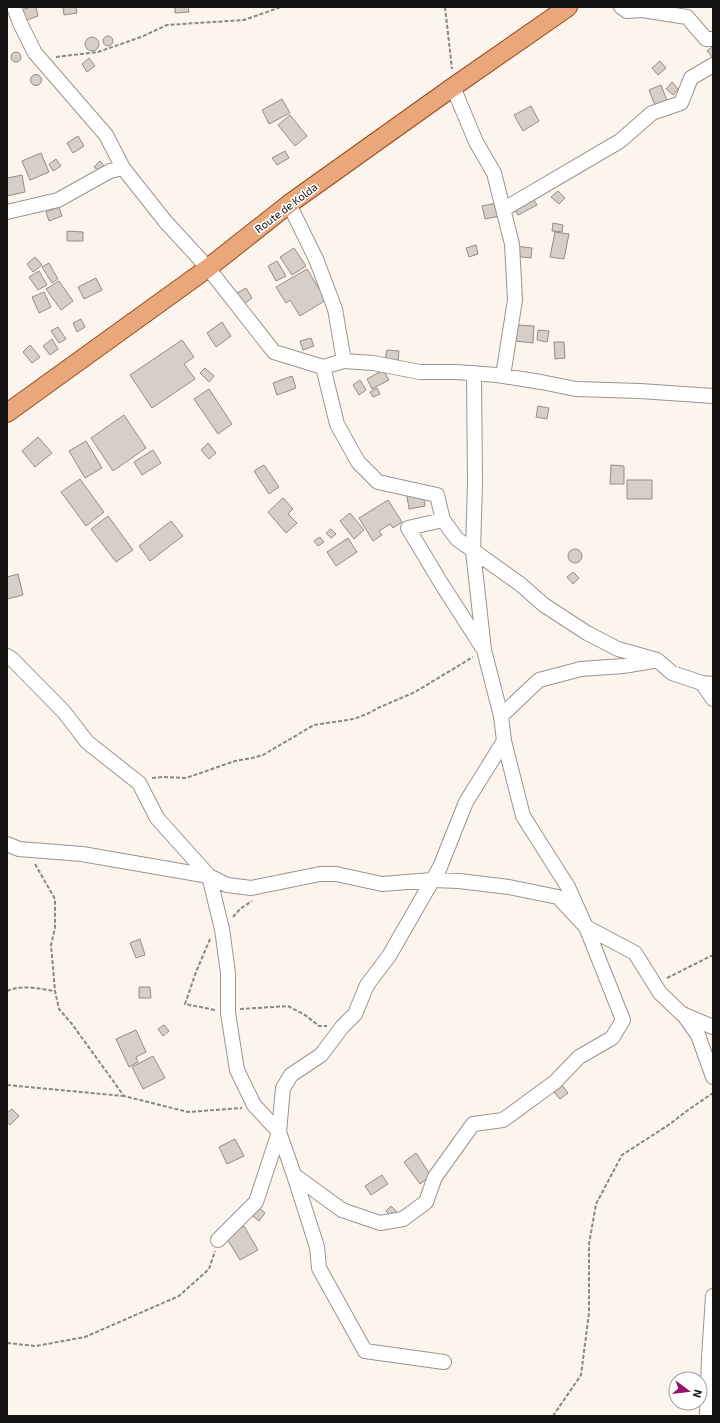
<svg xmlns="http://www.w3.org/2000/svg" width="720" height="1423" font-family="'Exo 2',sans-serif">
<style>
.building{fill:#d6cec8;stroke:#948d87}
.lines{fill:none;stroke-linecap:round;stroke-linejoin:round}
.minor-casing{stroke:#9b958f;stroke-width:16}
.major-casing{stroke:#964d1d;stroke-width:20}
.path{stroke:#8c8783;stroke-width:2;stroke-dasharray:4 2;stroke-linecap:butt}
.minor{stroke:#fff;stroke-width:14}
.major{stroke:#eaa77b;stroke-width:18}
.labels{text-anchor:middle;stroke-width:3.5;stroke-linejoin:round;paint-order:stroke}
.street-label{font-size:11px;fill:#151311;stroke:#fff}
</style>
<rect width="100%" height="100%" fill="#fcf5ee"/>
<path class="building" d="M 31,7 L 36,7 L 38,16 L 24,21 L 21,10 Z
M 63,7 L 76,7 L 77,13 L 64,15 Z
M 175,7 L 188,7 L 189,12 L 175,13 Z
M103 41a5 5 0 1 1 10 0a5 5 0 1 1-10 0Z
M85 44a7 7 0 1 1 14 0a7 7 0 1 1-14 0Z
M 713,46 L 713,56 L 712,57 L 707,51 Z
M11 57a5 5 0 1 1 10 0a5 5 0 1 1-10 0Z
M 89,58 L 95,66 L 87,72 L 82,64 Z
M 660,61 L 666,68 L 658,75 L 652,68 Z
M30.5 80a5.5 5.5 0 1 1 11 0a5.5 5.5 0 1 1-11 0Z
M 672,82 L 678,89 L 673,95 L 666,89 Z
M 661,85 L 668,103 L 656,108 L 649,90 Z
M 282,99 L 290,113 L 269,124 L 262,110 Z
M 531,106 L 539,121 L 523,131 L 514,115 Z
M 290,115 L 307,136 L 295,146 L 278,125 Z
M 78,136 L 84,146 L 73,153 L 67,143 Z
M 285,151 L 289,158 L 277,165 L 272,158 Z
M 41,153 L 49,172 L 30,180 L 22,161 Z
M 56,159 L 61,166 L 53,171 L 49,164 Z
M 100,161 L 104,166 L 99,171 L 94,167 Z
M 22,175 L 25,192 L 7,196 L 7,178 Z
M 558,191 L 565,198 L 559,204 L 551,197 Z
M 532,196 L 537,205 L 518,215 L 513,205 Z
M 497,203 L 500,216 L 485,219 L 482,206 Z
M 59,207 L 62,216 L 49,221 L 46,212 Z
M 553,223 L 563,225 L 562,232 L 552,231 Z
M 67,231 L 83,232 L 83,241 L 67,241 Z
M 555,232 L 569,234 L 564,259 L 550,257 Z
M 476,245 L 478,254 L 469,257 L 466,248 Z
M 515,246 L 532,248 L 531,258 L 514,256 Z
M 294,248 L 306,266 L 292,275 L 280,257 Z
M 35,257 L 42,265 L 33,272 L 27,264 Z
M 277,261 L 286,276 L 276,281 L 268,266 Z
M 49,263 L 58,279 L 52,283 L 42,267 Z
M 307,269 L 326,300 L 300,316 L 290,300 L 286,303 L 276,287 Z
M 39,271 L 47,285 L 38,290 L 29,277 Z
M 96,278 L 102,290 L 84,299 L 78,287 Z
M 59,281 L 73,301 L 61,310 L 46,289 Z
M 246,288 L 252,298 L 244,304 L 237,293 Z
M 44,292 L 51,307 L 39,313 L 32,297 Z
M 81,319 L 85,327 L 77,332 L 73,323 Z
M 222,322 L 231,336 L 216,347 L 207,333 Z
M 516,325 L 534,326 L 533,343 L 515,341 Z
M 58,327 L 66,339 L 59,343 L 51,331 Z
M 538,330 L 549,331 L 547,342 L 537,340 Z
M 311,338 L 314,346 L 303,350 L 300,341 Z
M 52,339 L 58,349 L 50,355 L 43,346 Z
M 182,340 L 194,357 L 184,364 L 195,379 L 152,408 L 130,375 Z
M 554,342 L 564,342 L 565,358 L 555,359 Z
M 30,345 L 40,357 L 32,363 L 23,352 Z
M 387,350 L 399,351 L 398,361 L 385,360 Z
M 205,368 L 214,376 L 209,382 L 200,373 Z
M 383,370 L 389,380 L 372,389 L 367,379 Z
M 292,376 L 296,388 L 277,395 L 273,383 Z
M 360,380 L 366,390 L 359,395 L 353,385 Z
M 377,388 L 380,394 L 373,397 L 370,392 Z
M 209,389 L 232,424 L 218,434 L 194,399 Z
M 538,406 L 549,408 L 547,419 L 536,417 Z
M 124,415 L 146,448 L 113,471 L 91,438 Z
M 38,437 L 52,453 L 35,467 L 22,451 Z
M 86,441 L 102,468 L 85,478 L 69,451 Z
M 208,443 L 216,453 L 209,459 L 201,450 Z
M 153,450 L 161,463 L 142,475 L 134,462 Z
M 264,465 L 279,487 L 269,494 L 254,471 Z
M 611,465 L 624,466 L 624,484 L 610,484 Z
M 80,479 L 104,512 L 86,526 L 61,492 Z
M 627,480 L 652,480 L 652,499 L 627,499 Z
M 423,493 L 425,506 L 409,509 L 407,496 Z
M 283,498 L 293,509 L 288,514 L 297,523 L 286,533 L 268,512 Z
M 388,500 L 402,522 L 393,528 L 390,524 L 379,531 L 382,535 L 373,541 L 359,518 Z
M 350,513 L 364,530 L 354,539 L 340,521 Z
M 108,516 L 133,550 L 116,562 L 91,529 Z
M 171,521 L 183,536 L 150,561 L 139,546 Z
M 331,529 L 336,534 L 331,538 L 326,533 Z
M 320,537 L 324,542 L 318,546 L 314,541 Z
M 348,538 L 357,552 L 336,566 L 327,552 Z
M568 556a7 7 0 1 1 14 0a7 7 0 1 1-14 0Z
M 573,572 L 579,578 L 573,584 L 567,577 Z
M 18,574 L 23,595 L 7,599 L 7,577 Z
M 140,939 L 145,955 L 136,958 L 130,943 Z
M 139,987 L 150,987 L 151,998 L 139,998 Z
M 164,1025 L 169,1031 L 163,1036 L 158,1029 Z
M 136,1030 L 146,1052 L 136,1057 L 138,1062 L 129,1067 L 116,1039 Z
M 153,1056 L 165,1078 L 143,1089 L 132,1067 Z
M 562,1085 L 568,1093 L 560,1099 L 554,1092 Z
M 12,1109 L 19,1116 L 10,1125 L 7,1122 L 7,1113 Z
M 235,1139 L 244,1156 L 227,1164 L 219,1147 Z
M 416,1153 L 431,1176 L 420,1184 L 404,1162 Z
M 382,1175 L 388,1184 L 371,1195 L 365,1186 Z
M 391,1206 L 397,1212 L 392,1218 L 386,1211 Z
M 259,1208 L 265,1213 L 259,1221 L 253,1216 Z
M 244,1226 L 258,1250 L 240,1260 L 226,1237 Z"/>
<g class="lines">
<g class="minor-casing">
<path id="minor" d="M 14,7 L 20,23 L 35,53 L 106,135 L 123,168 L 165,221 L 208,268 L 274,352 L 323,367 L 344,361 L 373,363 L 420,372 L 456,372 L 497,375 L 541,382 L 576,389 L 640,391 L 713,396
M 621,7 L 627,11 L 642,10 L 687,17 L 706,39 L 713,39
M 453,87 L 476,142 L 494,173 L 512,244 L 515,300 L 503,376
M 289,204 L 316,259 L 335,309 L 344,361
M 504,209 L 620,141 L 652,113 L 681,103 L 691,78 L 713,65
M 7,212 L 58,200 L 110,171 L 123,168
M 323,367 L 337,424 L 358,462 L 378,482 L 437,495 L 443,520 L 408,528 L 441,583 L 482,647
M 474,373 L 475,483 L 473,551 L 484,650 L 501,716 L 504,741 L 523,816 L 568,887 L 586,927 L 635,953 L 660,993 L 682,1014 L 713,1027
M 443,520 L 457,539 L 520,584 L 544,605 L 587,633 L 618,649 L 657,660 L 672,673 L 702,683 L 713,684
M 7,656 L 12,659 L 64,712 L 87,742 L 139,783 L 157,818 L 209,876 L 222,929 L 228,973 L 228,1013 L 237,1070 L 254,1105 L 279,1132 L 294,1175 L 317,1247 L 319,1268 L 365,1351 L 444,1362
M 702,683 L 713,699
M 501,716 L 539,680 L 581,669 L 623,666 L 653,661
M 7,844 L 19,849 L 82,854 L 209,876 L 227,885 L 251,888 L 320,874 L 336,874 L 382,884 L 432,880 L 459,881 L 509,887 L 558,897 L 586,927 L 623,1020 L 612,1038 L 579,1057 L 555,1082 L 503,1120 L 473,1124 L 435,1177 L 426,1202 L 403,1219 L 380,1223 L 342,1210 L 294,1175
M 683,1014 L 698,1035 L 713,1077
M 218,1240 L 256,1202 L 279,1132 L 283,1088 L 291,1075 L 321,1055 L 342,1027 L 355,1014 L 367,985 L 389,956 L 440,867 L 466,802 L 504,741
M 707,1416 L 709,1358 L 713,1296"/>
</g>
<g class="major-casing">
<path id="major" d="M 7,413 L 208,268 L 289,204 L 453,87 L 568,7"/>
</g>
<path class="path" d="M 445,7 L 452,69
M 56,57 L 98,52 L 141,37 L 167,25 L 244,20 L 281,7
M 152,778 L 163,777 L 186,778 L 235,761 L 252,758 L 263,755 L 314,725 L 354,719 L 369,713 L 378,708 L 415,692 L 473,657
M 35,864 L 55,899 L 55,928 L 51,945 L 55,991 L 59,1009 L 72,1024 L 124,1096 L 188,1112 L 242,1108
M 233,917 L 240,909 L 252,901
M 210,939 L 196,972 L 185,1004 L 215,1010
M 667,978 L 713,955
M 7,991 C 22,984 39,989 55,991
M 240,1009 L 288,1006 L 305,1015 L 319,1026 L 327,1026
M 7,1085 L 123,1096
M 7,1343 L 36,1346 L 85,1337 L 179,1296 L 209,1269 L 215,1251
M 553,1416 L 581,1375 L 589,1313 L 589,1244 L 596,1204 L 622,1155 L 670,1124 L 688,1110 L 713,1093"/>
<use href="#minor" class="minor"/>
<use href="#major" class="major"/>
</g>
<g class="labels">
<g class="street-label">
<text transform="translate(286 208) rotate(-37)" y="4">Route de Kolda</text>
</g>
</g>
<rect width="720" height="1423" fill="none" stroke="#151311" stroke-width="16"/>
<g transform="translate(688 1391) rotate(105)"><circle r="19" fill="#ffffff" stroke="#a1a1a0"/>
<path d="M0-3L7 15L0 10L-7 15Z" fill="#95126b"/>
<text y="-6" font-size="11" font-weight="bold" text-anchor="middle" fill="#151311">N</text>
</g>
</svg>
